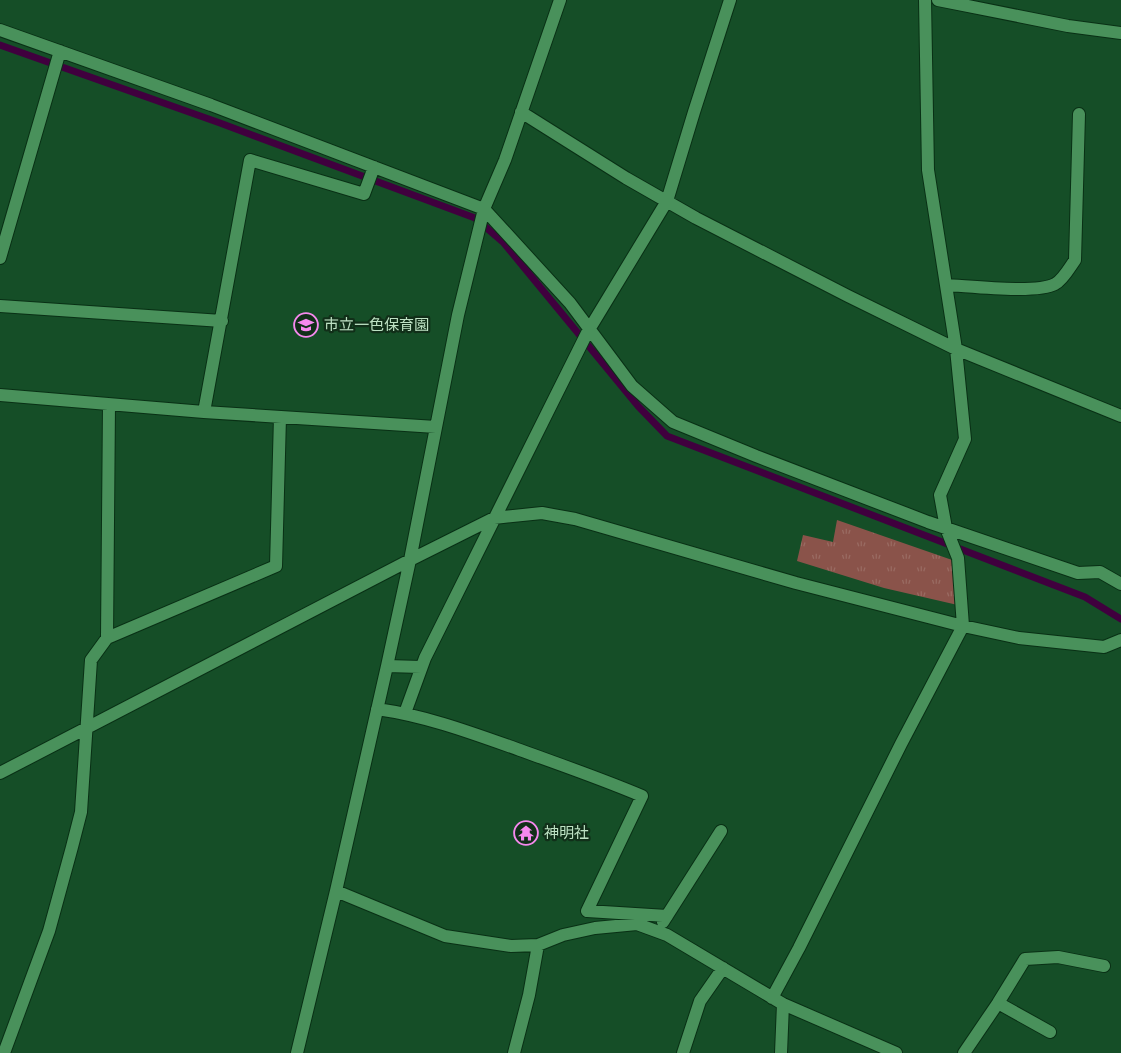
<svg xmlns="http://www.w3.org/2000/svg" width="1121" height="1053" font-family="'DM Sans','Noto Sans JP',sans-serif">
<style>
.park{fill:url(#park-tufts)}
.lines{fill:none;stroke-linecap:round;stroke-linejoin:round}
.stream{stroke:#40003e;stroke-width:7}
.minor-casing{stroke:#093015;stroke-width:14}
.minor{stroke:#49915b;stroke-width:12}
.labels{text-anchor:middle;stroke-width:4.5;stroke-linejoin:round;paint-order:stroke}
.poi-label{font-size:15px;fill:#bde1c3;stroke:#112f19;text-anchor:start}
</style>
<defs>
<pattern id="park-tufts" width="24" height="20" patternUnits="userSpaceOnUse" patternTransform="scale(1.25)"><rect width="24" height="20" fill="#8a534a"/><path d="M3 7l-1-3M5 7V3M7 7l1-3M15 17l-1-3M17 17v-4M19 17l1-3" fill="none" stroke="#996b62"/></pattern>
</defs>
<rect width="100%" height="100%" fill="#154e27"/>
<path class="park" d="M 837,520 L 955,561 L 962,606 L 884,588 L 797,561 L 803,535 L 833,542 Z"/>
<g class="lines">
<path class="stream" d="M 0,45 L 220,123 L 475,218 L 503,242 L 638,406 L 667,436 L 1085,597 L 1121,619"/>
<g class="minor-casing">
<path id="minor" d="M 938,0 L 1068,26 L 1121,33
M 0,30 L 211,105 L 484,209 L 570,303 L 632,386 L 673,422 L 756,456 L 928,522 L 1078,573 L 1100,572 L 1121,584
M 521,112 L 626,178 L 696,218 L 848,296 L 956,349 L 1121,416
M 0,258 L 60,51
M 946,285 C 969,286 1037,294 1055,284 C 1063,280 1070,267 1075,260 L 1079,114
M 0,306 L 222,321
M 0,395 L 204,412 L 436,427
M 109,405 L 107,638 L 276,566 L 280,417
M 204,412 L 250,160 L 364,194 L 374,167
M 387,666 L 421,667
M 377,709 C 427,716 472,733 520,750 C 561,765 602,779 642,796 L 587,911 L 667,916
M 405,713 L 425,658 L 587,333 L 667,201 L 694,112 L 730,0
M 0,773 L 410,560 L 494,518 L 542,513 L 575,519 L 796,583 L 963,626 L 1019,638 L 1104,647 L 1121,640
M 336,891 L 445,936 L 511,946 L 538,945 L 563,935 L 595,928 L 637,924 L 667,935 L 783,1004 L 896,1053
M 663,922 L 721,831
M 772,998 L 799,948 L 901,744 L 963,626 L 958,558 L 946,528 L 940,495 L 965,439 L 956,349 L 928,170 L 925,0
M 998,1003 L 1050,1032
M 4,1053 L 49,931 L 72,847 L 81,812 L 91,660 L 107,638
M 297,1053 L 336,891 L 387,666 L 410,560 L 458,315 L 484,209 L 505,160 L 560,0
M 514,1053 L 529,995 L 538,945
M 683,1053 L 700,1001 L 723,968
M 781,1053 L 783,1004
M 964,1053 L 998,1003 L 1025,959 L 1058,957 L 1104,966"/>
</g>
<use href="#minor" class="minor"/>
</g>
<defs>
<g id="school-ring" transform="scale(1.25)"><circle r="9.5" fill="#112f19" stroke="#f689ee" stroke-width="1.5"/><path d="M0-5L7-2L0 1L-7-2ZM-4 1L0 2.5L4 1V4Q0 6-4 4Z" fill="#f689ee"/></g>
<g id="temple-ring" transform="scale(1.25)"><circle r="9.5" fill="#112f19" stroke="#f689ee" stroke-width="1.5"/><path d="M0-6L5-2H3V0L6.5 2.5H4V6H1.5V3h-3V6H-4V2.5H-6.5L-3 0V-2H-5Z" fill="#f689ee"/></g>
</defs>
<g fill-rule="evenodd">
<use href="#school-ring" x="306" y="325"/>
<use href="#temple-ring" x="526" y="833"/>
</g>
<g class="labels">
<g class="poi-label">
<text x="324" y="330">市立一色保育園</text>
<text x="544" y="838">神明社</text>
</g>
</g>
</svg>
